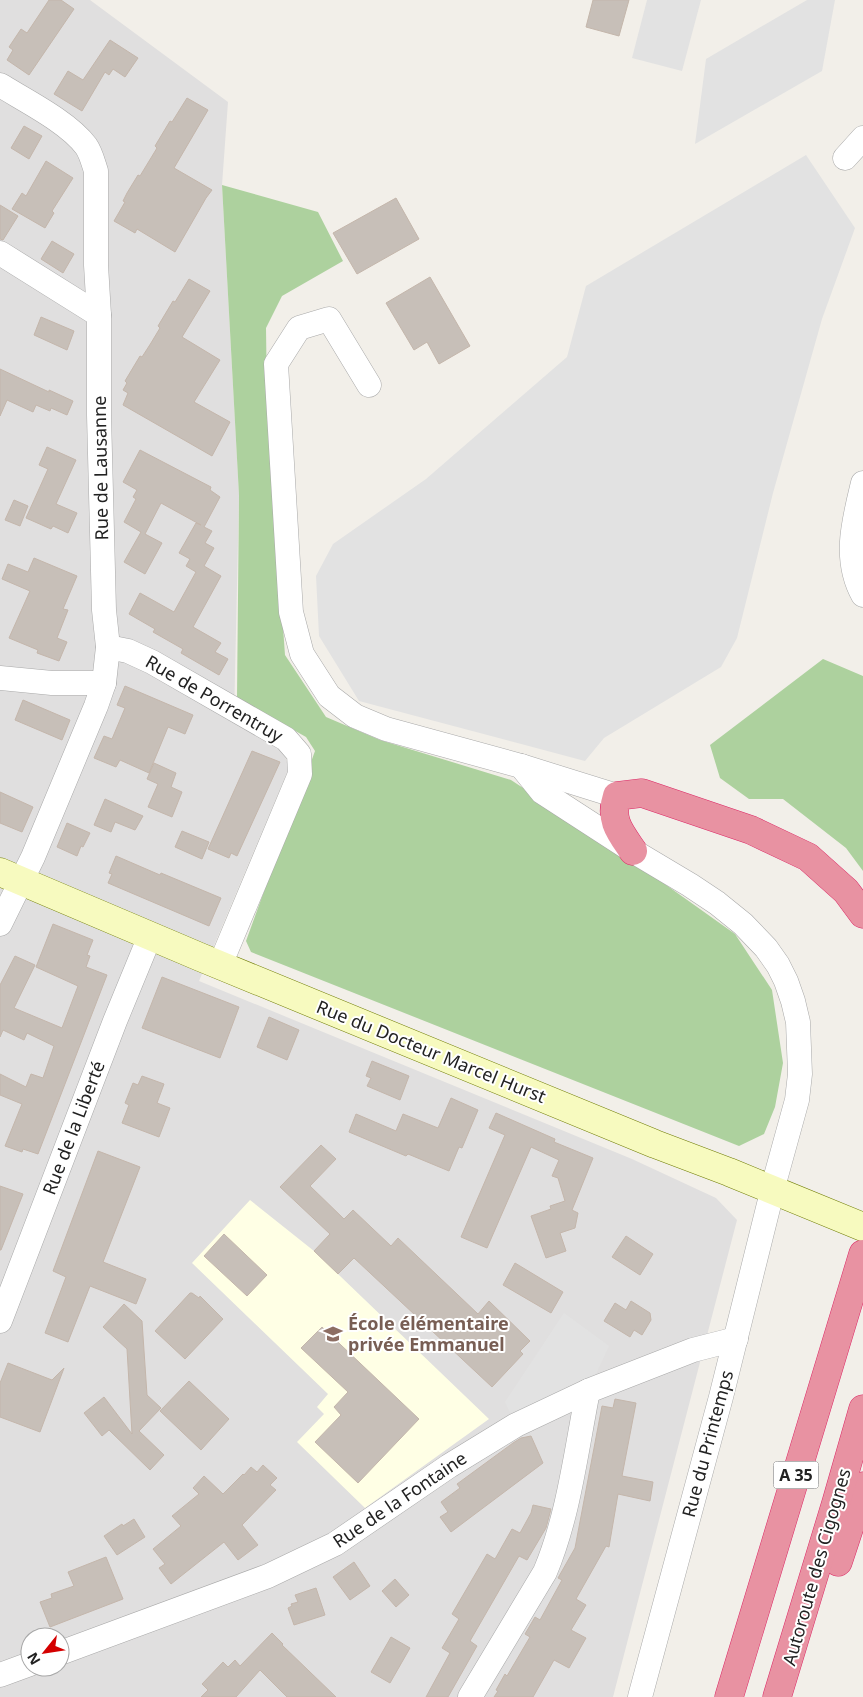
<svg xmlns="http://www.w3.org/2000/svg" width="863" height="1697" viewBox="0 0 863 1697" font-family="'Noto Sans',sans-serif">
<style>
.residential{fill:#e0dfdf;fill-rule:evenodd}
.education{fill:#ffffe5}
.forest{fill:#add19e}
.parking{fill:#e2e2e2}
.building{fill:#c7bfb8;stroke:#c4b6ab}
.lines{fill:none;stroke-linecap:round;stroke-linejoin:round}
.street-casing{stroke:#a9a9a9;stroke-width:25}
.secondary-casing{stroke:#707d05;stroke-width:29}
.highway-casing{stroke:#dc2a67;stroke-width:29}
.street{stroke:#fff;stroke-width:24}
.secondary{stroke:#f7fabf;stroke-width:28}
.highway{stroke:#e892a2;stroke-width:28}
.labels{text-anchor:middle;stroke-width:4;stroke-linejoin:round;paint-order:stroke}
.shield{fill:#fff;stroke:#646464;stroke-width:1}
.shield-label{font-size:16px;font-weight:bold;fill:#222}
.street-label{font-size:18px;fill:#222;stroke:#fff}
.education-label{font-size:18px;font-weight:bold;fill:#785e54;stroke:#fff;text-anchor:start}
</style>
<rect width="100%" height="100%" fill="#f2efe9"/>
<!-- residential -->
<path class="residential" d="M0 0H90L228 102 222 185 239 495 234 720 282 747 289 768 199 981 632 1159 716 1198 737 1220 613 1697H0ZM30 1637H60V1667H30Z"/>
<!-- education -->
<path class="education" d="M250 1200 314 1251 489 1419 365 1508 297 1442 324 1414 317 1407 328 1394 192 1263Z"/>
<!-- forest -->
<g class="forest">
<path d="M222 185 318 212 343 261 282 296 266 328 267 401 285 655 326 717 380 740 511 780 617 850 735 934 772 990 783 1063 775 1107 764 1134 739 1146 251 952 246 941 315 751 306 737 237 698 239 495Z"/>
<path d="M823 659 863 676V871L846 848 783 799H749L720 778 710 745Z"/>
</g>
<!-- parking -->
<g class="parking">
<path d="M647 0H701L682 71 632 58Z"/>
<path d="M807 0H835L822 71 695 144 706 59Z"/>
<path d="M806 155 855 228 822 319 773 493 737 638 721 667 604 738 585 761 359 701 319 636 316 576 333 544 426 479 567 357 586 286Z"/>
<path d="M564 1313 609 1346 588 1391 516 1425 505 1402Z"/>
</g>
<!-- building -->
<g class="building">
<path d="M49 0H61L74 9 29 75 7 60 13 50 9 47 21 29 27 33Z"/>
<path d="M593 0H629L619 36 586 27Z"/>
<path d="M110 40 138 58 125 77 113 69 109 75 105 72 82 111 54 94 68 71 83 80Z"/>
<path d="M187 98 208 110 174 168 212 190 206 198 175 252 137 229 135 233 114 221 125 202 123 201 127 193 138 175 140 176 157 148 155 146 170 121 172 122Z"/>
<path d="M24 126 42 136 29 159 11 148Z"/>
<path d="M46 161 73 178 52 211 54 213 45 228 12 209 22 193 26 196Z"/>
<path d="M396 198 419 239 357 274 333 233Z"/>
<path d="M0 205 18 216 3 240 0 239Z"/>
<path d="M52 241 74 254 63 273 41 259Z"/>
<path d="M430 277 470 346 439 364 427 342 414 350 386 303Z"/>
<path d="M189 279 210 291 182 337 220 360 194 402 230 422 212 456 123 405 128 393 123 390 127 383 125 381 140 356 142 357 151 343 160 328 158 326 173 301 175 302Z"/>
<path d="M41 317 74 331 67 350 34 335Z"/>
<path d="M0 369 49 392V390L73 401 67 415 51 408 50 411 36 405 33 412 7 400 0 416Z"/>
<path d="M47 447 76 460 56 504 77 513 68 533 53 526 51 529 26 518 48 469 39 465Z"/>
<path d="M140 450 211 487 210 490 220 497 204 527 212 531 205 543 214 548 204 566 221 576 193 627 221 643 215 652 228 659 219 675 181 653 183 649 153 632 155 629 129 614 140 593 174 612 196 572 186 566 190 559 179 553 196 523 201 525 161 503 145 534 162 543 145 574 124 562 141 532 124 522 136 499 133 497 137 490 123 482Z"/>
<path d="M14 500 28 506 20 526 5 520Z"/>
<path d="M34 558 77 576 63 609 68 610 57 638 67 642 59 661 37 653 38 650 9 638 30 591 2 579 8 564 28 572Z"/>
<path d="M125 686 193 715 185 734 168 727 149 773 120 760 116 767 94 758 104 736 112 739 125 708 117 705Z"/>
<path d="M23 700 70 720 62 740 15 720Z"/>
<path d="M252 751 280 762 237 856 231 853 229 858 208 849Z"/>
<path d="M154 763 176 773 171 787 182 792 172 817 148 807 158 784 147 779Z"/>
<path d="M0 792 33 807 22 832 0 823Z"/>
<path d="M105 799 143 816 135 830 115 822 111 832 94 825Z"/>
<path d="M67 823 90 833 83 847 81 846 77 856 57 847Z"/>
<path d="M182 831 209 842 202 859 175 847Z"/>
<path d="M116 856 160 875 161 873 221 898 209 926 108 883 112 874 109 873Z"/>
<path d="M53 924 93 940 87 955 90 956 86 967 107 975 38 1154 23 1149 22 1152 5 1146 22 1104 0 1095V1074L26 1087 31 1074 43 1078 54 1046 27 1033 24 1040 3 1030 0 1037V985L15 956 35 965 14 1008 62 1028 78 986 36 967Z"/>
<path d="M162 977 239 1007 220 1058 142 1028Z"/>
<path d="M269 1017 299 1030 287 1060 257 1047Z"/>
<path d="M372 1061 409 1076 400 1100 367 1086 371 1078 366 1076Z"/>
<path d="M142 1076 164 1084 157 1103 170 1108 159 1137 122 1123 129 1105 125 1103 133 1083 138 1085Z"/>
<path d="M451 1098 478 1110 462 1148 459 1147 449 1171 408 1154 406 1156 349 1132 356 1114 396 1131 403 1114 438 1128Z"/>
<path d="M496 1113 555 1139 554 1142 593 1158 572 1210 578 1213 575 1228 560 1233 566 1251 546 1258 531 1216 551 1209 550 1206 565 1201 558 1178 552 1176 559 1160 531 1147 487 1248 461 1237 505 1135 489 1128Z"/>
<path d="M321 1145 336 1159 310 1186 344 1219 353 1210 391 1246 398 1238 478 1314 489 1301 530 1341 520 1351 523 1354 492 1387 354 1258 338 1274 314 1251 330 1234 280 1187Z"/>
<path d="M98 1151 140 1167 103 1262 146 1279 136 1304 90 1286 68 1342 45 1333 66 1277 53 1271Z"/>
<path d="M0 1186 23 1194 1 1250H0Z"/>
<path d="M224 1234 267 1275 247 1296 204 1256Z"/>
<path d="M626 1236 653 1254 640 1275 612 1257Z"/>
<path d="M515 1263 563 1292 551 1313 503 1285Z"/>
<path d="M190 1293H192L199 1298 200 1296 223 1319 185 1359 155 1331Z"/>
<path d="M631 1301 650 1313 651 1320 642 1335 634 1330 630 1337 604 1321 615 1303 626 1310Z"/>
<path d="M124 1304 142 1321 147 1395 161 1408 139 1431 164 1455 150 1470 109 1430 102 1436 84 1413 104 1397 132 1434 127 1349 103 1327Z"/>
<path d="M322 1327 419 1419 358 1483 315 1442 341 1415 334 1407 348 1392 301 1348Z"/>
<path d="M8 1363 52 1380 64 1368 40 1432 0 1417V1383Z"/>
<path d="M189 1381 229 1419 201 1450 160 1411Z"/>
<path d="M615 1399 636 1403 622 1476 653 1482 650 1501 618 1494 609 1547 606 1546 576 1599 586 1605 571 1630 586 1638 569 1668 554 1660 533 1697H494L498 1691 496 1690 505 1674 507 1676 530 1637 525 1634 535 1617 540 1620 562 1580 558 1578 575 1548 602 1406 613 1408Z"/>
<path d="M531 1436 543 1463 451 1532 440 1517 448 1512 441 1502 460 1488 457 1484 513 1443 521 1438Z"/>
<path d="M263 1465 277 1478 270 1485 276 1490 242 1525 258 1545 238 1560 224 1542 171 1584 159 1568 165 1564 153 1549 181 1526 172 1516 199 1494 193 1488 204 1476 223 1494 243 1474 244 1475 251 1467 257 1472Z"/>
<path d="M533 1505 551 1509 546 1528 527 1560 519 1556 470 1641 477 1646 448 1697H426L450 1653 442 1648 459 1619 452 1614 487 1554 495 1559 512 1529 520 1533 531 1513Z"/>
<path d="M134 1519 145 1537 117 1555 104 1536 122 1524 123 1526Z"/>
<path d="M106 1557 123 1599 50 1627 40 1602 52 1598 51 1594 74 1586 68 1572Z"/>
<path d="M354 1562 370 1586 350 1600 333 1577Z"/>
<path d="M395 1579 409 1595 396 1607 382 1591Z"/>
<path d="M316 1588 325 1615 294 1625 288 1608 292 1606 291 1604 298 1602 295 1595Z"/>
<path d="M272 1633 283 1644 282 1645 336 1697H287L260 1670 236 1697H201L208 1690 202 1684 223 1662 228 1667 235 1660 240 1666Z"/>
<path d="M391 1637 410 1648 390 1683 371 1672Z"/>
</g>
<g class="lines">
<!-- street casing -->
<g class="street-casing">
<g id="street">
<path d="M0 85C26 101 68 122 86 146 91 153 93 162 96 171V265L99 315V415L104 610 108 647 104 683 96 706 33 857 0 924"/>
<path d="M845 158 863 138"/>
<path d="M0 253 99 315"/>
<path d="M369 385 329 319 299 328 276 364 291 612 302 654 329 696 355 716 386 729 521 766 617 796"/>
<path d="M863 483C854 520 843 559 863 595"/>
<path d="M108 647 128 651 152 662 286 739 299 754 300 774 220 965"/>
<path d="M0 678 52 683H104"/>
<path d="M521 766 542 792 633 851 690 885 717 903 743 924 766 948 778 965 786 981 793 1001 798 1022 800 1074 797 1100 776 1176 721 1397 640 1697"/>
<path d="M0 1321 115 1021 150 936"/>
<path d="M60 1653 268 1576 335 1544 449 1466 516 1425 588 1391 693 1350 736 1339"/>
<path d="M0 1675 30 1664"/>
<path d="M470 1697 545 1572C569 1515 576 1451 588 1391"/>
</g>
</g>
<!-- secondary casing -->
<g class="secondary-casing">
<path id="secondary" d="M0 872 200 957 655 1144 729 1172 863 1227"/>
</g>
<!-- highway casing -->
<g class="highway-casing">
<g id="highway">
<path d="M633 851C620 832 609 820 617 796L642 793 751 830 808 857 846 891 863 914"/>
<path d="M838 1562 863 1486"/>
<path d="M729 1697 863 1254"/>
<path d="M777 1697 836 1503 863 1409"/>
</g>
</g>
<!-- street -->
<use href="#street" class="street"/>
<!-- secondary -->
<use href="#secondary" class="secondary"/>
<!-- highway -->
<use href="#highway" class="highway"/>
</g>
<!-- icons -->
<defs>
<g id="school-bare" transform="scale(1.5)"><path d="M0-5L7-2L0 1L-7-2ZM-4 1L0 2.5L4 1V4Q0 6-4 4Z" fill="#8d6e63" stroke="#fff" stroke-width="2.5" paint-order="stroke"/></g>
</defs>
<g fill-rule="evenodd">
<use href="#school-bare" x="333" y="1334"/>
</g>
<g class="labels">
<!-- shield labels -->
<rect class="shield" x="773.5" y="1461.5" width="45" height="27" rx="4"/>
<g class="shield-label">
<text x="796" y="1481">A 35</text>
</g>
<!-- street labels -->
<g class="street-label">
<text transform="translate(101 468) rotate(-91)" y="6">Rue de Lausanne</text>
<text transform="translate(214 699) rotate(30)" y="6">Rue de Porrentruy</text>
<text transform="translate(431 1052) rotate(22)" y="6">Rue du Docteur Marcel Hurst</text>
<text transform="translate(74 1128) rotate(-69)" y="6">Rue de la Liberté</text>
<text transform="translate(708 1444) rotate(-75)" y="6">Rue du Printemps</text>
<text transform="translate(400 1500) rotate(-34)" y="6">Rue de la Fontaine</text>
<text transform="translate(817 1567) rotate(-74)" y="6">Autoroute des Cigognes</text>
</g>
<!-- education labels -->
<g class="education-label">
<text x="348" y="1330">École élémentaire<tspan x="348" dy="21">privée Emmanuel</tspan></text>
</g>
</g>
<!-- north arrow -->
<g transform="translate(45 1652) rotate(240)"><circle r="24" fill="#ffffff" stroke="#a7a7a7"/>
<path d="M0-4L9 19L0 12L-9 19Z" fill="#d40000"/>
<text y="-8" font-size="14" font-weight="bold" text-anchor="middle" fill="#222222">N</text>
</g>
</svg>
